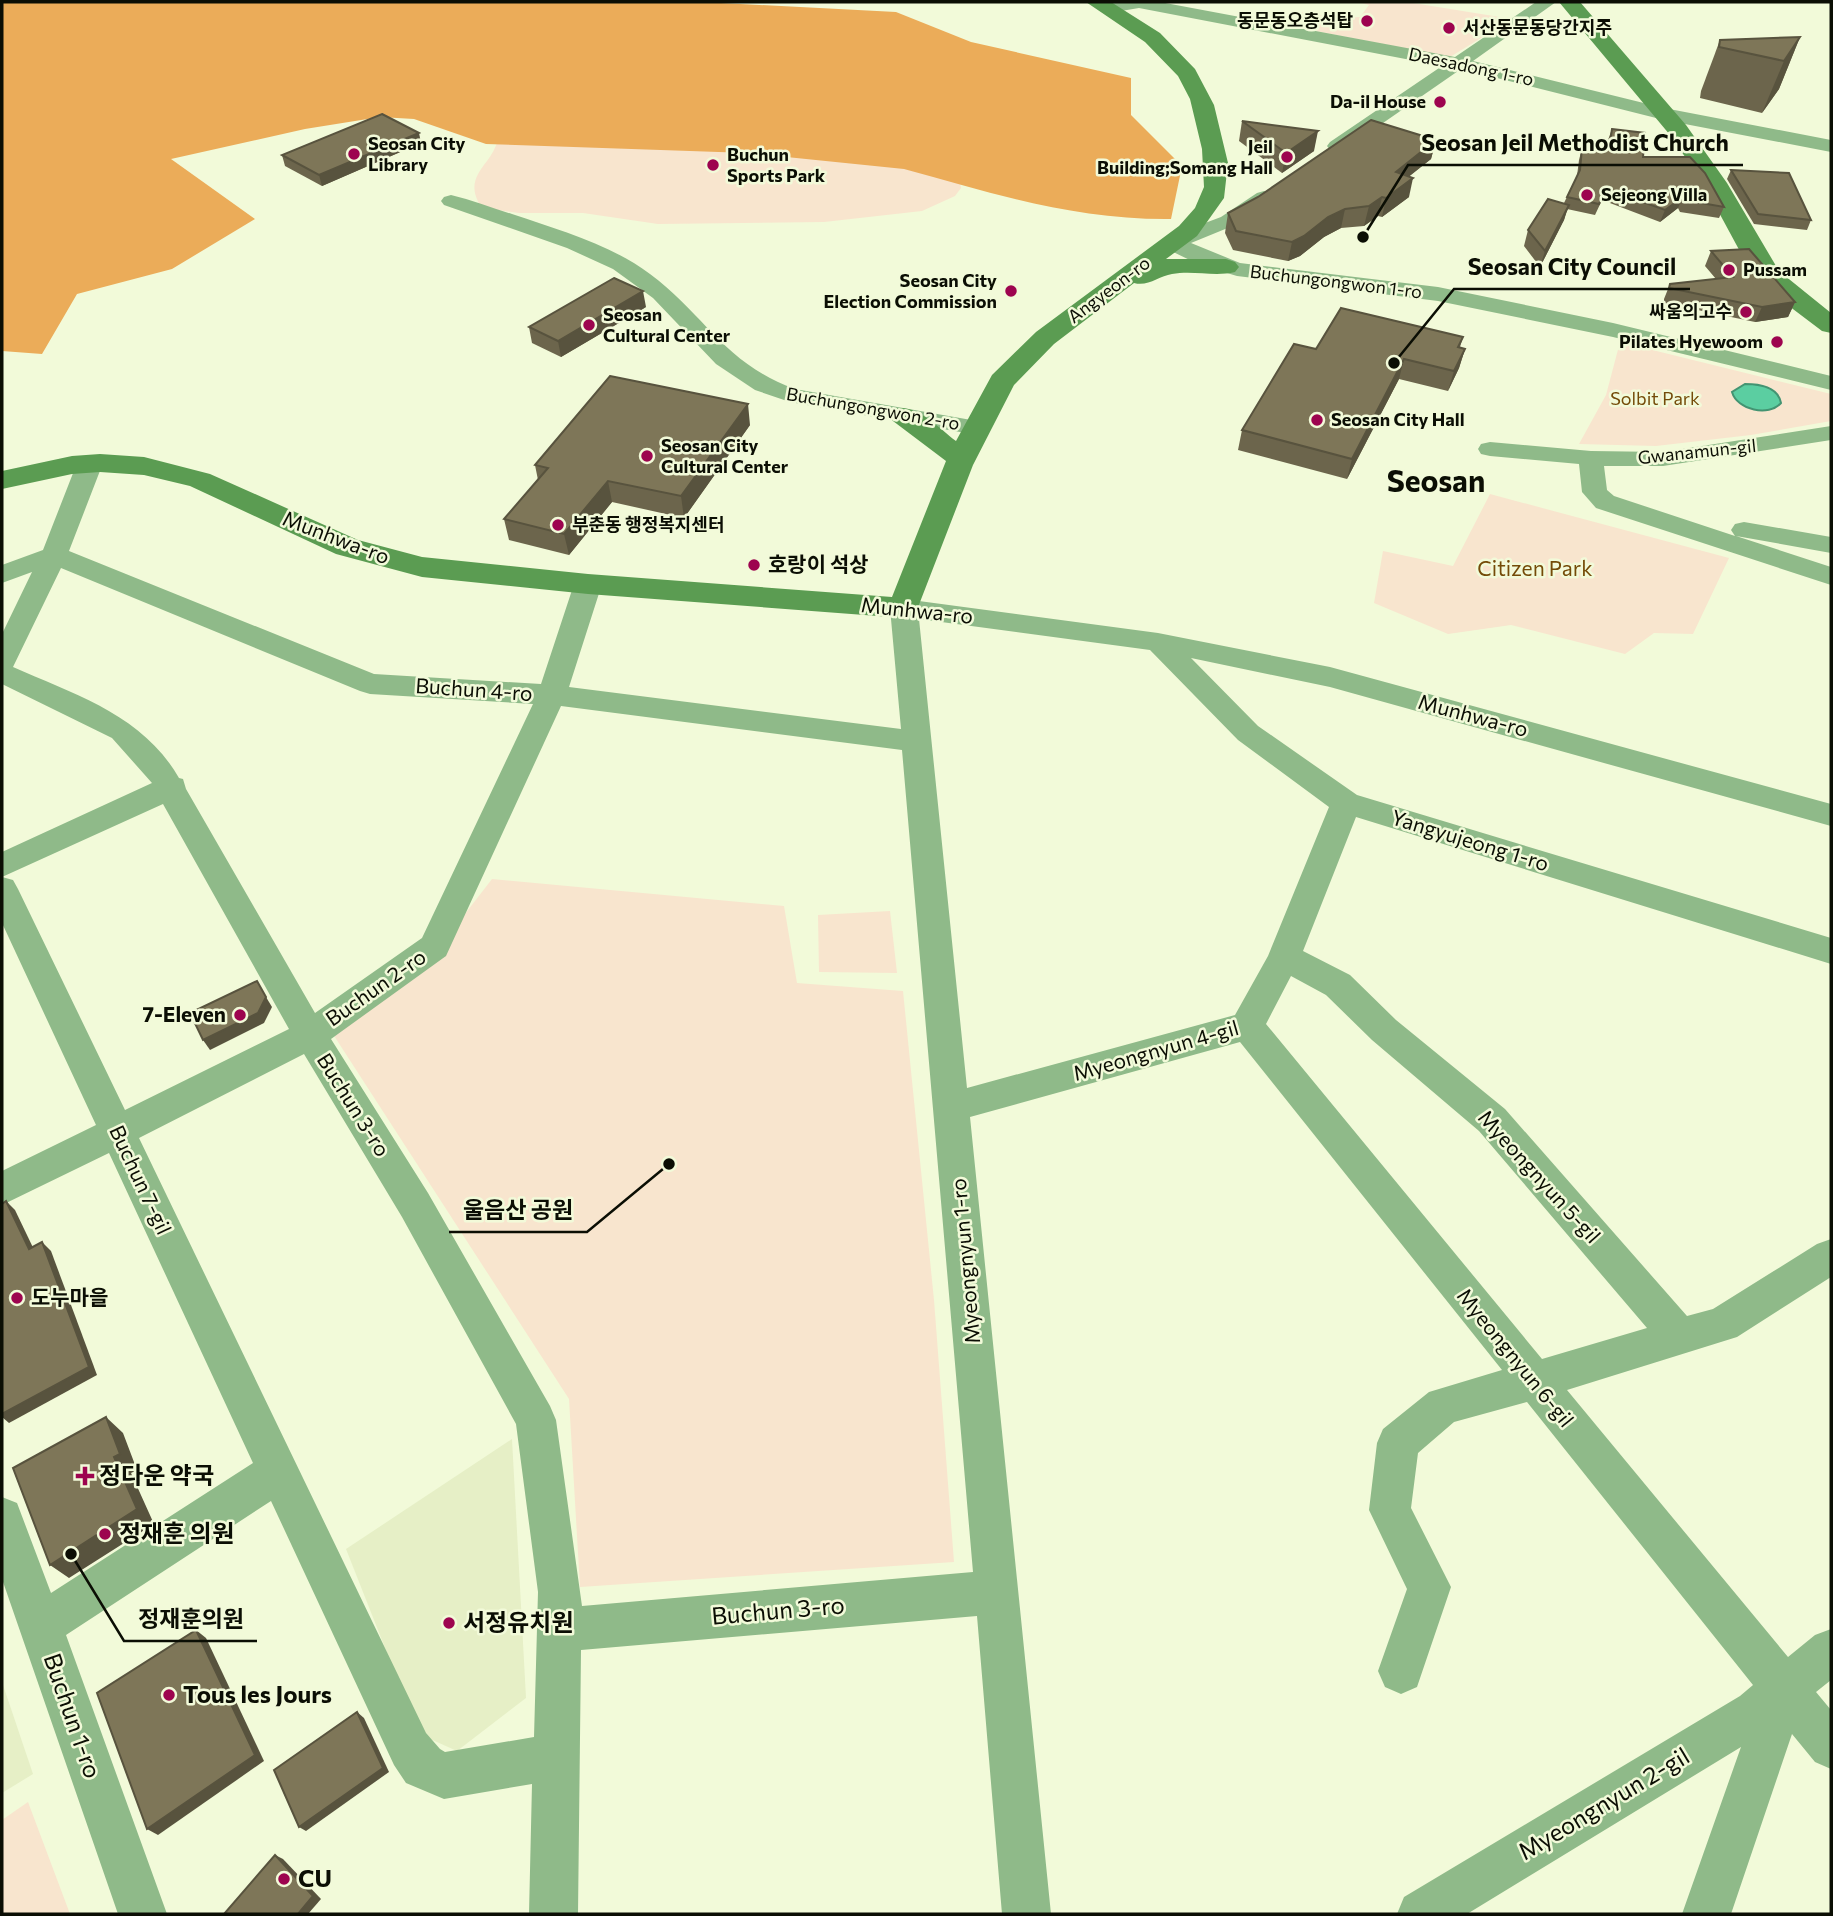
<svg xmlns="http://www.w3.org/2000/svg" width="1833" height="1916" viewBox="0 0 1833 1916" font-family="Commissioner,'Noto Sans KR',sans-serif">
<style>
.built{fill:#e6efc6}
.green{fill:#f8e5ce}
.forest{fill:#ebac59}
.water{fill:#5bcea1;stroke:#439472;stroke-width:2}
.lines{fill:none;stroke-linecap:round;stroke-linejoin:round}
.street{fill:#8fba89;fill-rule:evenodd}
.secondary{fill:#5b9c52;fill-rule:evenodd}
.wall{fill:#6c654c}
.shaded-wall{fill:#58533e}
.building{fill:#7e7658;stroke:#58533e;stroke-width:2}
.poi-dot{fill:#9d044f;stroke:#f2fad9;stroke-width:2.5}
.labels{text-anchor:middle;stroke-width:5;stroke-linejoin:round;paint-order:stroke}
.far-poi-label{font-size:18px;font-weight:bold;fill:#0b0e04;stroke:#f2fad9;text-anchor:start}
.far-street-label{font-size:18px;fill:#0b0e04;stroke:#f2fad9}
.far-park-label{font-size:18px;fill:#744b08;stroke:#f2fad9}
.street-label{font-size:21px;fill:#0b0e04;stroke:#f2fad9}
.poi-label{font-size:21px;font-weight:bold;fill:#0b0e04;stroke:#f2fad9;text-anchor:start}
.park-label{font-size:21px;fill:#744b08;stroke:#f2fad9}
.near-poi-label{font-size:24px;font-weight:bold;fill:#0b0e04;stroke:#f2fad9;text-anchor:start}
.near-street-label{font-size:24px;fill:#0b0e04;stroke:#f2fad9}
.far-town-label{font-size:30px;font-weight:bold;fill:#0b0e04;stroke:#f2fad9}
.leader{fill:none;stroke:#0b0e04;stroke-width:2.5}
.callout-dot{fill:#0b0e04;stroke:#f2fad9;stroke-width:2.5}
.callout-label{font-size:23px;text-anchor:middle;font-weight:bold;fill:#0b0e04;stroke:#f2fad9;stroke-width:5;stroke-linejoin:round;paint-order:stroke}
</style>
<rect width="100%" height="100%" fill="#f2fad9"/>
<!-- built -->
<g class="built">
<path d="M512 1439 526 1698 457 1751 419 1734 346 1549Z"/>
<path d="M2 1682 33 1774 2 1793Z"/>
</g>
<!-- green -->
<g class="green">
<path d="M1362 2H1407L1512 19 1450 57 1290 26 1301 12 1337 18 1360 17 1369 5 1361 3Z"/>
<path d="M507 120 870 131 960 182 961 188 955 196 922 211 824 222 658 224 583 213H519L482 208C469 189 474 177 487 161 496 150 501 132 507 120Z"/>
<path d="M1620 342 1831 394V421L1751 435 1656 446 1579 444 1606 395Z"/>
<path d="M1490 494 1729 558 1693 634 1654 633 1625 654 1511 625 1448 634 1374 603 1383 551 1453 566Z"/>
<path d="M492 879 784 906 797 983 903 991 934 1300 954 1562 580 1587 569 1399 329 1028 430 959Z"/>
<path d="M890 911 897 973 819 972 818 915Z"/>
<path d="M28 1802 70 1914H2V1820Z"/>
</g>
<!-- forest -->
<path class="forest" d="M2 2H702L896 12 971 42 1131 78V115L1182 166 1171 219C1075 220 995 194 904 169L748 153 486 144 414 119 380 117 305 129 171 159 255 219 172 269 77 294 42 354 2 351Z"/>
<!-- water -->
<path class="water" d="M1745 384C1760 384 1778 387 1781 403 1769 417 1737 410 1732 392Z"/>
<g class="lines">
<!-- street -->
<g class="street">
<path d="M1115 2H1160L1455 57 1536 2H1556L1473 61 1664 108 1831 140V152L1664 120 1461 69 1344 150H1330L1327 146 1330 142 1442 66 1139 8 1109 13 1100 8 1103 4Z"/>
<path d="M1264 191 1271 193 1274 197 1271 201 1235 225 1191 243 1240 263 1438 287 1613 323 1831 376V390L1613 337 1438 301 1237 276 1200 265 1165 248 1162 243 1165 238 1221 217 1257 193Z"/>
<path d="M451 195C472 200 492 208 512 214 559 230 610 244 650 274 706 316 724 363 795 389L977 421 986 423 989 428 986 433 977 435 790 402 755 390 716 364 653 298 613 269 567 248 444 205 441 201 444 197Z"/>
<path d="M1831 426V440L1663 466H1604L1607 490 1614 496 1735 536 1731 530 1735 524 1744 522 1831 537V553L1736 536 1831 567V585L1596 508 1582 492 1579 464 1490 456 1481 454 1478 449 1481 444 1490 442 1591 451 1663 452Z"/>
<path d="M90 455 99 458 103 463 69 551 374 674 541 684 574 584 578 578 588 575 598 578 602 584 569 687 901 729 890 608 894 602 904 599 1158 633 1330 667 1831 804V826L1330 687 1191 658 1258 726 1357 795 1831 938V964L1356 817 1303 951 1350 975 1396 1020 1505 1109 1687 1316 1713 1309 1817 1244 1831 1239V1277L1737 1337 1567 1390 1788 1657 1815 1635 1831 1629V1680L1816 1692 1831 1710V1769L1815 1762 1792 1734 1731 1914H1682L1741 1747 1467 1914H1397L1404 1897 1740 1696 1753 1685 1527 1402 1454 1422 1418 1453 1411 1508 1451 1587 1417 1687 1401 1694 1385 1687 1378 1671 1407 1589 1369 1510 1377 1443 1383 1429 1429 1392 1502 1370 1240 1042 970 1117 1051 1914H1002L977 1616 581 1650 578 1914H529L532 1784 444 1799 406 1783 394 1765 271 1501 66 1635 167 1914H118L2 1579V1497L17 1503 51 1593 253 1463 109 1153 2 1205V1171L96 1125 2 923V852L152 783 112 738 2 684V634L32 572 2 583V565L43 550 77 463 81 458ZM61 568 360 691 370 694 533 704 422 938 315 1013 186 789 183 779 179 778C143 715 76 695 13 667ZM919 619 1150 650 1238 740 1329 807 1268 956 1235 1015 967 1088ZM561 706 902 750 973 1572 582 1606 556 1420 550 1406 428 1193 331 1039 446 956ZM163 804 289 1029 125 1110 18 889 13 880 2 877ZM1291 976 1326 995 1372 1040 1479 1131 1647 1328 1542 1359 1266 1024ZM304 1054 402 1217 516 1424 538 1592 534 1737 445 1752 440 1749 426 1733 139 1138Z"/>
</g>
<!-- secondary -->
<g class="secondary">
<path d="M1086 2H1111L1160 33 1195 69 1214 105 1228 163 1224 198 1197 236 1166 259H1226L1235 262 1239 267 1235 272C1214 277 1193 270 1172 274 1159 276 1148 287 1134 283L1054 344 1014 385 973 465 915 615 904 618 588 594 422 577 336 554 190 486 144 475 100 472 72 474 2 489V471L72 456 100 454 144 457 210 474 358 540 422 557 588 574 892 597 946 461 893 421 889 415 893 409C917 403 938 428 956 441L992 375 1036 332 1179 226 1195 208 1204 187 1202 149 1190 99 1178 76 1145 42Z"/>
<path d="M1559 2H1580L1686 125 1727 183 1779 271 1831 313V333L1822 331 1781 300 1761 281 1743 257 1703 183 1670 135Z"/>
</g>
</g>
<!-- wall -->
<g class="wall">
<path d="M1800 37 1779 89 1762 113 1700 98 1701 91 1720 40Z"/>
<path d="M1242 121 1314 151 1282 173 1239 141Z"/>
<path d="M1612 129 1643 157 1724 207 1719 218 1680 212 1678 208 1660 222 1602 200 1595 215 1567 209 1564 220 1540 267 1524 246 1528 230 1564 203 1577 176 1579 160 1582 148 1607 149 1608 140Z"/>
<path d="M1436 140 1431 159 1409 176V197L1382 217 1378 216 1364 226 1341 228 1324 237 1300 256 1288 261 1233 250 1225 233 1228 213Z"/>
<path d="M421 143 322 186 285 166 282 155Z"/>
<path d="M1731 170 1811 220 1807 230 1754 224 1727 179Z"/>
<path d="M1711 251 1795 302 1788 317 1755 322 1664 303V299L1670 284 1716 279 1705 266Z"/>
<path d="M646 307 561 357 532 343 529 327Z"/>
<path d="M1463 337 1460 347 1465 349 1459 368 1448 391 1399 379 1347 479 1238 450 1242 430 1316 349Z"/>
<path d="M750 425 684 518 612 502 569 555 509 540 504 519 538 480 535 465Z"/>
</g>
<!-- shaded-wall -->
<g class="shaded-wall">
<path d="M1800 37 1779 89 1762 113 1784 61Z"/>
<path d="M1318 131 1314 151 1282 173 1286 153Z"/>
<path d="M419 133 421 143 322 186 319 175Z"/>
<path d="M1436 140 1431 159 1391 191 1396 172Z"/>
<path d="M1413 178 1409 197 1382 217 1386 198Z"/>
<path d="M1382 197 1378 216 1364 226 1369 206Z"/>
<path d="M1683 197 1678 208 1660 222 1665 210Z"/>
<path d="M1569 205 1564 220 1540 267 1545 251Z"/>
<path d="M1345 209 1341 228 1324 237 1300 256 1288 261 1292 242 1328 217Z"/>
<path d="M643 291 646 307 561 357 558 341Z"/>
<path d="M1795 302 1788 317 1755 322 1762 307Z"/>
<path d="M1465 349 1459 368 1448 391 1454 371Z"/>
<path d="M1404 359 1399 379 1347 479 1352 459Z"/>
<path d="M748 404 750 425 684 518 681 496Z"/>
<path d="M608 481 612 502 569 555 564 534Z"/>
<path d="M266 997 272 1007 264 1023 210 1050 203 1040Z"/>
<path d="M6 1201 15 1210 38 1258 29 1249Z"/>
<path d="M42 1242 51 1251 97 1375 9 1423 2 1417V1414Z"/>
<path d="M106 1417 123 1433 137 1470 131 1473 154 1524 69 1578 50 1565 114 1457Z"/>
<path d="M196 1630 206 1638 264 1761 158 1835 147 1829Z"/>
<path d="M357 1712 364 1718 389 1772 306 1831 299 1827Z"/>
<path d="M275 1855 283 1859 321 1899 308 1914H298Z"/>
</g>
<!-- building -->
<g class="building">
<path d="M1800 37 1784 61 1719 47 1720 40Z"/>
<path d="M382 114 419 133 319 175 282 155Z"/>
<path d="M1371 120 1436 140 1396 172 1413 178 1386 198 1382 197 1369 206 1345 209 1328 217 1304 236 1292 242 1236 231 1228 213 1258 197Z"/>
<path d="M1242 121 1318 131 1286 153Z"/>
<path d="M1612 129 1645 133 1643 157H1690L1705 173 1724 207 1684 200 1683 197 1665 210 1606 189 1599 204 1567 197 1580 170 1582 148 1609 149Z"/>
<path d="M1731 170 1789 173 1811 220 1758 214Z"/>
<path d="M1548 199 1569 205 1545 251 1528 230Z"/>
<path d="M1749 249 1795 302 1762 307 1669 288 1670 284 1733 277 1711 251Z"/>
<path d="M614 278 643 291 558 341 529 327Z"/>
<path d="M1341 308 1463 337 1458 347 1465 349 1454 371 1404 359 1352 459 1242 430 1294 344 1316 349Z"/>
<path d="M610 376 748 404 681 496 608 481 564 534 504 519 548 468 535 465Z"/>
<path d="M257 981 266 997 258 1013 203 1040 190 1013Z"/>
<path d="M6 1201 29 1249 42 1242 89 1367 2 1414V1204Z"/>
<path d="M106 1417 120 1454 114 1457 137 1509 50 1565 13 1468Z"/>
<path d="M196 1630 255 1755 147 1829 97 1693Z"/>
<path d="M357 1712 383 1768 299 1827 274 1770Z"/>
<path d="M275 1855 313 1896 298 1914H224Z"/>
</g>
<!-- markers -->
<g class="poi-dot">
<circle cx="1367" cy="21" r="7"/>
<circle cx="1449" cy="28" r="7"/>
<circle cx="1440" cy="102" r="7"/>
<circle cx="354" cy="154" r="7"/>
<circle cx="1287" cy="157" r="7"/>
<circle cx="713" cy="165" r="7"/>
<circle cx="1587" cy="195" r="7"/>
<circle cx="1729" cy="270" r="7"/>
<circle cx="1011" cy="291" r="7"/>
<circle cx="1746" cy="312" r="7"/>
<circle cx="589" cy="325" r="7"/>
<circle cx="1777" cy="342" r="7"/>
<circle cx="1317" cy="420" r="7"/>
<circle cx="647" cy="456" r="7"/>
<circle cx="558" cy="525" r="7"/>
<circle cx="754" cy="565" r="7"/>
<circle cx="240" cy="1015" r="7"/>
<circle cx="17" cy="1298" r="7"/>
<path d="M81.5 1465.5h7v7h7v7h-7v7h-7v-7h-7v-7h7z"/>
<circle cx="105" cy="1534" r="7"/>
<circle cx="449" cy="1623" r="7"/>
<circle cx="169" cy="1695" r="7"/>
<circle cx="284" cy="1879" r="7"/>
</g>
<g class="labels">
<!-- far-poi labels -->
<g class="far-poi-label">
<text x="1353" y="27" text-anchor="end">동문동오층석탑</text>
<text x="1463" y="34">서산동문동당간지주</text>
<text x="1426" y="108" text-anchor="end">Da-il House</text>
<text x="368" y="150">Seosan City<tspan x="368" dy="21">Library</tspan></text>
<text x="1273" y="153" text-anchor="end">Jeil<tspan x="1273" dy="21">Building;Somang Hall</tspan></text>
<text x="727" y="161">Buchun<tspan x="727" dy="21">Sports Park</tspan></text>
<text x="1601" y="201">Sejeong Villa</text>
<text x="1743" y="276">Pussam</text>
<text x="997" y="287" text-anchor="end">Seosan City<tspan x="997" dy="21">Election Commission</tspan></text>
<text x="1732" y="318" text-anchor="end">싸움의고수</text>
<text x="603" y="321">Seosan<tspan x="603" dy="21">Cultural Center</tspan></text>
<text x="1763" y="348" text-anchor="end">Pilates Hyewoom</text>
<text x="1331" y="426">Seosan City Hall</text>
<text x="661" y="452">Seosan City<tspan x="661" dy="21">Cultural Center</tspan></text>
<text x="572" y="531">부춘동 행정복지센터</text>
</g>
<!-- far-street labels -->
<g class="far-street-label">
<text transform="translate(1471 67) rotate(12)" y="6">Daesadong 1-ro</text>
<text transform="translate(1336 282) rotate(7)" y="6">Buchungongwon 1-ro</text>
<text transform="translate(1109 290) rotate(-37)" y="6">Angyeon-ro</text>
<text transform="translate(873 409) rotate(10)" y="6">Buchungongwon 2-ro</text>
<text transform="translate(1697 452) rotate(-6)" y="6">Gwanamun-gil</text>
</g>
<!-- far-park labels -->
<g class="far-park-label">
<text x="1655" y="405">Solbit Park</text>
</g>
<!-- street labels -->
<g class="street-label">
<text transform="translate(336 538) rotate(21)" y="7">Munhwa-ro</text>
<text transform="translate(917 611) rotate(6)" y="7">Munhwa-ro</text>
<text transform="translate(474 690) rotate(4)" y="7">Buchun 4-ro</text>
<text transform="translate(1473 716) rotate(15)" y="7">Munhwa-ro</text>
<text transform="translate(1470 841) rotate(17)" y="7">Yangyujeong 1-ro</text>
<text transform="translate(376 988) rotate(-35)" y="7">Buchun 2-ro</text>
<text transform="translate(1156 1051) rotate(-16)" y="7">Myeongnyun 4-gil</text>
<text transform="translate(353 1105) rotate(58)" y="7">Buchun 3-ro</text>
<text transform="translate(1539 1177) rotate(48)" y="7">Myeongnyun 5-gil</text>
<text transform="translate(140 1180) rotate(65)" y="7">Buchun 7-gil</text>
<text transform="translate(966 1261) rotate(-95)" y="7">Myeongnyun 1-ro</text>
<text transform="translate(1515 1358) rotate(51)" y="7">Myeongnyun 6-gil</text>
</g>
<!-- poi labels -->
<g class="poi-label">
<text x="768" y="572">호랑이 석상</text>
<text x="226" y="1022" text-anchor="end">7-Eleven</text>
<text x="31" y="1305">도누마을</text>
</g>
<!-- park labels -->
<g class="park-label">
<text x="1535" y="576">Citizen Park</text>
</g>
<!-- near-poi labels -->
<g class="near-poi-label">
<text x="99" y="1484">정다운 약국</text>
<text x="119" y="1542">정재훈 의원</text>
<text x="463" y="1631">서정유치원</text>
<text x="183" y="1703">Tous les Jours</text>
<text x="298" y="1887">CU</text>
</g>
<!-- near-street labels -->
<g class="near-street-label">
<text transform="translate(778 1611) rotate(-5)" y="8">Buchun 3-ro</text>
<text transform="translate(72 1716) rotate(71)" y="8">Buchun 1-ro</text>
<text transform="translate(1604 1804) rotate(-31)" y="8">Myeongnyun 2-gil</text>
</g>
<!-- far-town labels -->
<g class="far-town-label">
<text x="1436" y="492">Seosan</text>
</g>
</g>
<!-- callouts -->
<path class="leader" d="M1363 237L1408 165H1743M1394 363L1454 289H1690M669 1164L587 1232H449M71 1554L124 1641H257"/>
<g class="callout-dot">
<circle cx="1363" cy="237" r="7"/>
<circle cx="1394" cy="363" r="7"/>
<circle cx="669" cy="1164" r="7"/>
<circle cx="71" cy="1554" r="7"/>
</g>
<g class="callout-label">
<text x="1575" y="151">Seosan Jeil Methodist Church</text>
<text x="1572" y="275">Seosan City Council</text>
<text x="518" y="1218">울음산 공원</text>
<text x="191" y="1627">정재훈의원</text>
</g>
<!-- border -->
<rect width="1833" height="1916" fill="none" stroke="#0b0e04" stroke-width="7"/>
</svg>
